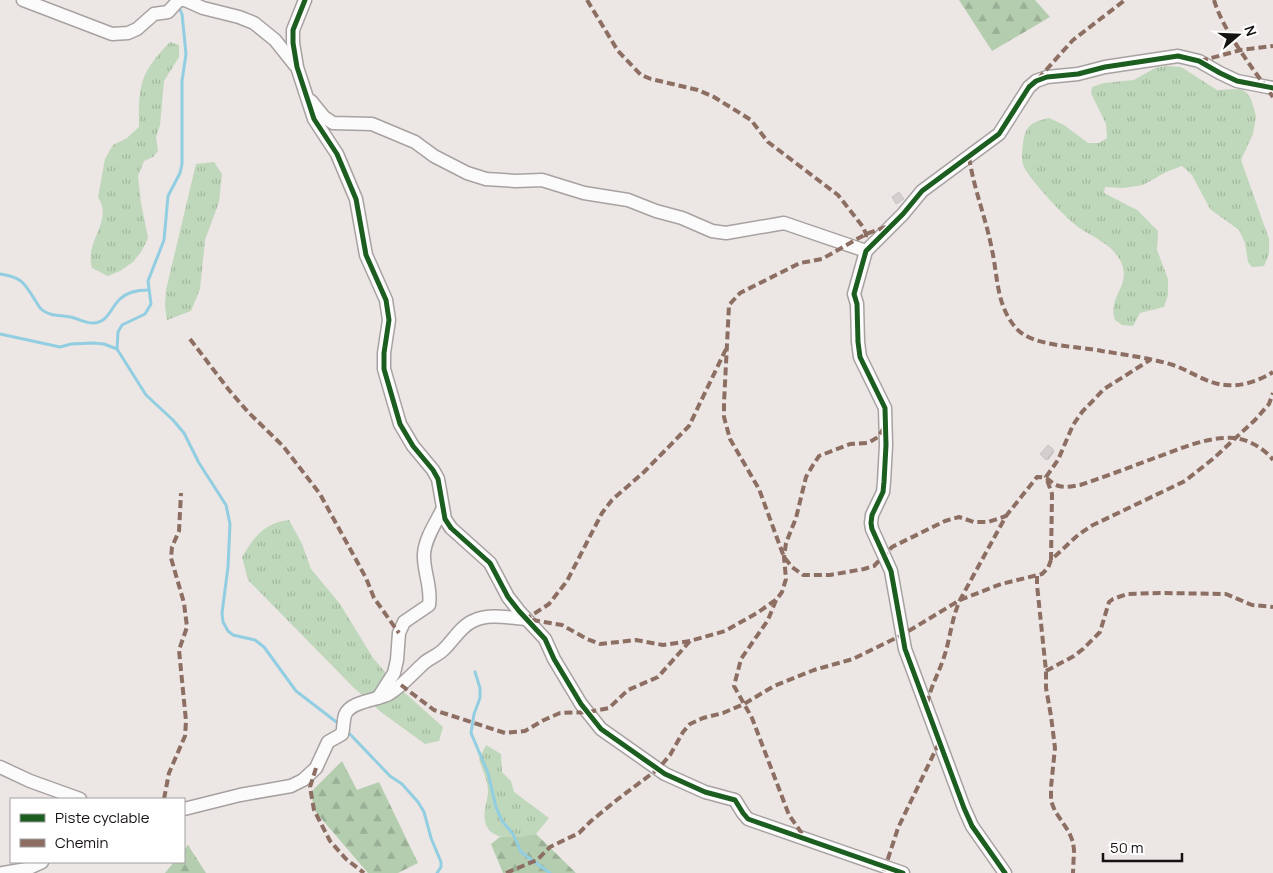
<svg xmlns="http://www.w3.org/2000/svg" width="1273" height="873" viewBox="0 0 1273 873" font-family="Manrope,sans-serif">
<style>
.grass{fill:url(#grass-tufts)}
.forest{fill:url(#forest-firs)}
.shadow{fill:#0003}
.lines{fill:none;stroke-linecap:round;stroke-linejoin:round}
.stream{stroke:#92cee1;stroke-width:3}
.building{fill:#d4cfcf;stroke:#cac5c5}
.street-casing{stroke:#a7a2a1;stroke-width:15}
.street{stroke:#fcfbfb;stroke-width:12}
.quiet{stroke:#8d6e63;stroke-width:4;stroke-dasharray:8 4;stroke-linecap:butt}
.cycleway-casing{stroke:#fff;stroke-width:8}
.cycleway{stroke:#1b5e20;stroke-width:5}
</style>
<defs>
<pattern id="grass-tufts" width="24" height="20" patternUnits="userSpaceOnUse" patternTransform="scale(1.25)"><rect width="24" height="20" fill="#bfd7ba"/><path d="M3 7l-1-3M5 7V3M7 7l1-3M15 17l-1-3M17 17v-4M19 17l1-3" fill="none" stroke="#a3b89f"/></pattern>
<pattern id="forest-firs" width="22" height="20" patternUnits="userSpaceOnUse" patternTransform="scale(1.25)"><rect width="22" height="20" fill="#b4cdaf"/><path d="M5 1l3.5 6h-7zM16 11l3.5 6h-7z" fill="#9aaf96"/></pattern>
</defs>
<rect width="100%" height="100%" fill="#ece6e4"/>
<!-- grass -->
<g class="grass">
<path d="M170 42 179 45V57L164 81 160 125 156 137 158 151 153 157 144 161 138 176 141 203 148 238 141 252 133 262 120 271 108 276 92 268C84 240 114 222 98 197L105 159 113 145 127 138 139 127C139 112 138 95 143 80 147 67 160 52 170 42Z"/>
<path d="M1166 66 1181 67 1217 90 1240 89 1246 92 1251 99 1256 116 1253 134 1241 160 1269 239V254L1264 266 1252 267 1248 262 1245 243 1239 230 1210 209 1192 175 1182 166 1166 172 1143 185 1123 188 1105 187 1104 193 1137 210 1158 231 1157 250 1168 279V295L1164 307 1140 313 1133 326 1122 325 1115 320C1107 295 1132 287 1121 262 1113 245 1095 238 1081 229 1067 220 1031 181 1024 167 1021 160 1022 151 1023 144 1025 125 1032 122 1049 118L1064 125 1088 143H1099L1107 138 1106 124 1091 93 1092 87 1104 83 1134 80 1155 68Z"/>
<path d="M214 162 222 174 219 202 205 240 200 289 191 311 167 320 165 306 166 290 196 164Z"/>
<path d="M289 520 302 544 311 569 340 604 373 658 397 686 443 727 439 741 425 744 381 712 353 687 248 580 242 557C255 536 264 523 289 520Z"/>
<path d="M486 745 501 754 502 772 511 781 514 792 549 818 536 834C520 837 490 844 485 821 483 811 487 803 488 793 489 783 482 769 479 759Z"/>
</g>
<!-- forest -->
<g class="forest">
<path d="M959 0H1035L1050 17 992 51Z"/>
<path d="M342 761 357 790 379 782 418 863 398 873H368L314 810 311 792Z"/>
<path d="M536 834 576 873H503L491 844 500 837H519Z"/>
<path d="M188 845 206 873H165L174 862H184V850Z"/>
</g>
<!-- shadow -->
<path class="shadow" d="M1048 447 1054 452 1048 460 1042 454Z"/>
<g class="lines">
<!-- stream -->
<g class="stream">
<path d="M178 5 182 14 186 54 182 81V164L180 173 168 196 164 240 148 281 151 304 145 314 122 325 118 332 117 349 146 395 173 420 184 433 199 463 226 505 230 524 228 567 222 613 223 622 228 631 233 635 255 640 264 647 296 691 339 724"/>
<path d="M0 274C21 277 24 282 35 300 37 303 39 307 41 309 51 318 63 314 74 318 81 320 86 323 93 323 108 323 111 307 120 299 127 292 140 290 149 290"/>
<path d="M0 334 60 347 71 344 93 343 104 344 117 349"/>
<path d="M475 672 480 688V698L474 714 471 733 488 773 496 807 502 821 513 834 521 852 550 873"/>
<path d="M346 730 390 776 402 784 418 802 424 812 431 838 441 862V867L437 873"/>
</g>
</g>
<!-- building -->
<g class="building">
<path d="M899 192 904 199 896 204 892 197Z"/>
<path d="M1048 445 1054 450 1046 460 1040 454Z"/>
</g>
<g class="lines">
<!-- street casing -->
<g class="street-casing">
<g id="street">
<path d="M23 0 112 34 128 33 137 29 154 14 168 12 178 1 182 0"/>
<path d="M185 0 203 8 239 17 254 23 275 40 295 65"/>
<path d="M305 0 293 30V43L297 67 314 119 337 154 356 199 366 255 386 300 389 320 384 353V369L400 424 413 446 433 470 438 479 445 519 451 528 490 563 508 597 519 611 545 639 554 659 581 704 601 729 665 774 705 792 735 800 743 813 748 819 903 873"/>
<path d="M311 101 324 117 333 123 372 124 415 142 434 156 467 173 486 179 516 181 542 180 584 193 628 200 656 211 682 218 712 231 726 233 784 223 866 251"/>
<path d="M378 698 394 673 397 660 399 633 404 622 429 605C432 587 423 571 424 554 425 538 436 523 442 510"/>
<path d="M0 767 30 781 80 799"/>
<path d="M184 809 240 795 291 786 303 780 316 768 328 742 342 734C344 727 343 721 345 715 350 701 378 700 389 694 402 686 412 674 424 663 429 658 437 656 443 650 452 642 461 626 473 621 489 613 509 618 526 619"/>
<path d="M3 873 27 869 42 862"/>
<path d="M1005 873 972 826 964 808 905 649 891 571 872 529 871 523 872 515 883 492 884 482 886 445 885 408 860 357 858 342 857 304 854 294 866 251 903 214 922 191 999 134 1029 87 1036 81 1047 77 1078 74 1105 67 1178 56 1199 61 1220 73 1237 81 1273 88"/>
</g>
</g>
<!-- street -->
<use href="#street" class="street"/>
<!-- quiet -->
<g class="quiet">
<path d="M587 0 618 51 641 75 651 79 698 90 714 97 751 120 768 142 838 195 863 227 866 234V239"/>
<path d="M1214 0C1223 31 1254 70 1273 97"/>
<path d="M1200 61 1241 50 1273 46"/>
<path d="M1038 79 1073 40 1125 0"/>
<path d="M969 157C974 190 986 218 992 250 998 277 996 305 1016 328 1032 347 1078 346 1102 351 1126 355 1150 358 1173 365 1191 371 1207 384 1226 385 1241 387 1261 380 1273 372"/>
<path d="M886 227 866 234 822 259 800 263 740 293 729 305 724 403V417L730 439 759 489 784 557 792 567 803 575H830L864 569 874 566 892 547 945 521 959 517 974 522H988L1006 516"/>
<path d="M190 339 229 390 248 412 283 446 320 494 366 578 374 598 399 633"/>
<path d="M1051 560 1052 494 1046 477 1058 460 1073 425 1082 412 1104 389 1150 360"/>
<path d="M1037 576V585L1046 671V688L1051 716 1055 748 1051 787V801L1055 811 1069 832 1073 842 1074 850 1073 873"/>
<path d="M776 600 768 620 741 659 734 686 752 718 789 815 805 838"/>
<path d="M690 641 663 645 636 640 600 644 587 639 562 625 526 619 549 604 567 581 602 513 612 500 644 472 689 426 726 349"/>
<path d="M1046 671 1074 656 1083 649 1100 632 1109 602 1113 599 1127 594 1160 593 1226 594 1252 605 1273 607"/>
<path d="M401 685 434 710 505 733 525 731 544 720 560 713 588 712 609 708 628 690 658 677 690 641 725 631 757 613 777 599 782 592 786 579 784 557 786 543 796 518 806 477 813 465 819 456 850 444 868 443 878 437 885 426"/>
<path d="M927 704C931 686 937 677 943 660 950 641 951 620 960 600L1006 516 1037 477C1051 477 1049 483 1059 486 1065 488 1073 486 1080 485 1104 477 1128 468 1152 459 1177 450 1207 436 1234 438 1248 439 1265 449 1273 460"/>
<path d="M316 768 310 787 314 810 330 841 346 859 364 873"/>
<path d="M164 799 169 773 185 736 186 721 179 650 187 627 184 603 171 558 172 547 179 531 181 493"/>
<path d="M884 871 898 828 939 743"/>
<path d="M506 873 537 860 550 847 579 833 591 821 618 799 658 769 670 755 683 732 690 724 703 718 723 713 744 704 774 686 814 670 853 659 902 635 960 600 1001 584 1042 574 1048 568 1051 560 1078 535 1091 526 1185 481 1214 458 1255 420 1269 404 1273 393"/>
</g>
<!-- cycleway casing -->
<g class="cycleway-casing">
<g id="cycleway">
<path d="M305 0 293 30V43L297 67 314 119 337 154 356 199 366 255 386 300 389 320 384 353V369L400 424 413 446 433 470 438 479 445 519 451 528 490 563 508 597 519 611 545 639 554 659 581 704 601 729 665 774 705 792 735 800 743 813 748 819 903 873"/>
<path d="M1005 873 972 826 964 808 905 649 891 571 872 529 871 523 872 515 883 492 884 482 886 445 885 408 860 357 858 342 857 304 854 294 866 251 903 214 922 191 999 134 1029 87 1036 81 1047 77 1078 74 1105 67 1178 56 1199 61 1220 73 1237 81 1273 88"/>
</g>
</g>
<!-- cycleway -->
<use href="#cycleway" class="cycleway"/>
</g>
<!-- legend -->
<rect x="10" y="798" width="175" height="65" fill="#ffffff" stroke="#a2a0a0"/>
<rect x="20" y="814" width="25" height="8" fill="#1b5e20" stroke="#a2a0a0"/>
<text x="55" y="823" font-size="15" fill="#161211">Piste cyclable</text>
<rect x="20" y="839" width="25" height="8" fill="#8d6e63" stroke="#a2a0a0"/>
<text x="55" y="848" font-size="15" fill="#161211">Chemin</text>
<!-- north arrow -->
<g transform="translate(1238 35) rotate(71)" stroke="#ffffff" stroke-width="4" paint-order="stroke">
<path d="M0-4L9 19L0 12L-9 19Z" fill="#161211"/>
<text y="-8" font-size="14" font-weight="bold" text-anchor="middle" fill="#161211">N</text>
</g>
<!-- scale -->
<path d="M1103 853v8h79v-8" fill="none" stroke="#161211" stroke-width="2.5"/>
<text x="1110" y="853" font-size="15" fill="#161211" stroke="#ffffff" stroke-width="4" paint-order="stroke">50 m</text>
</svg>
